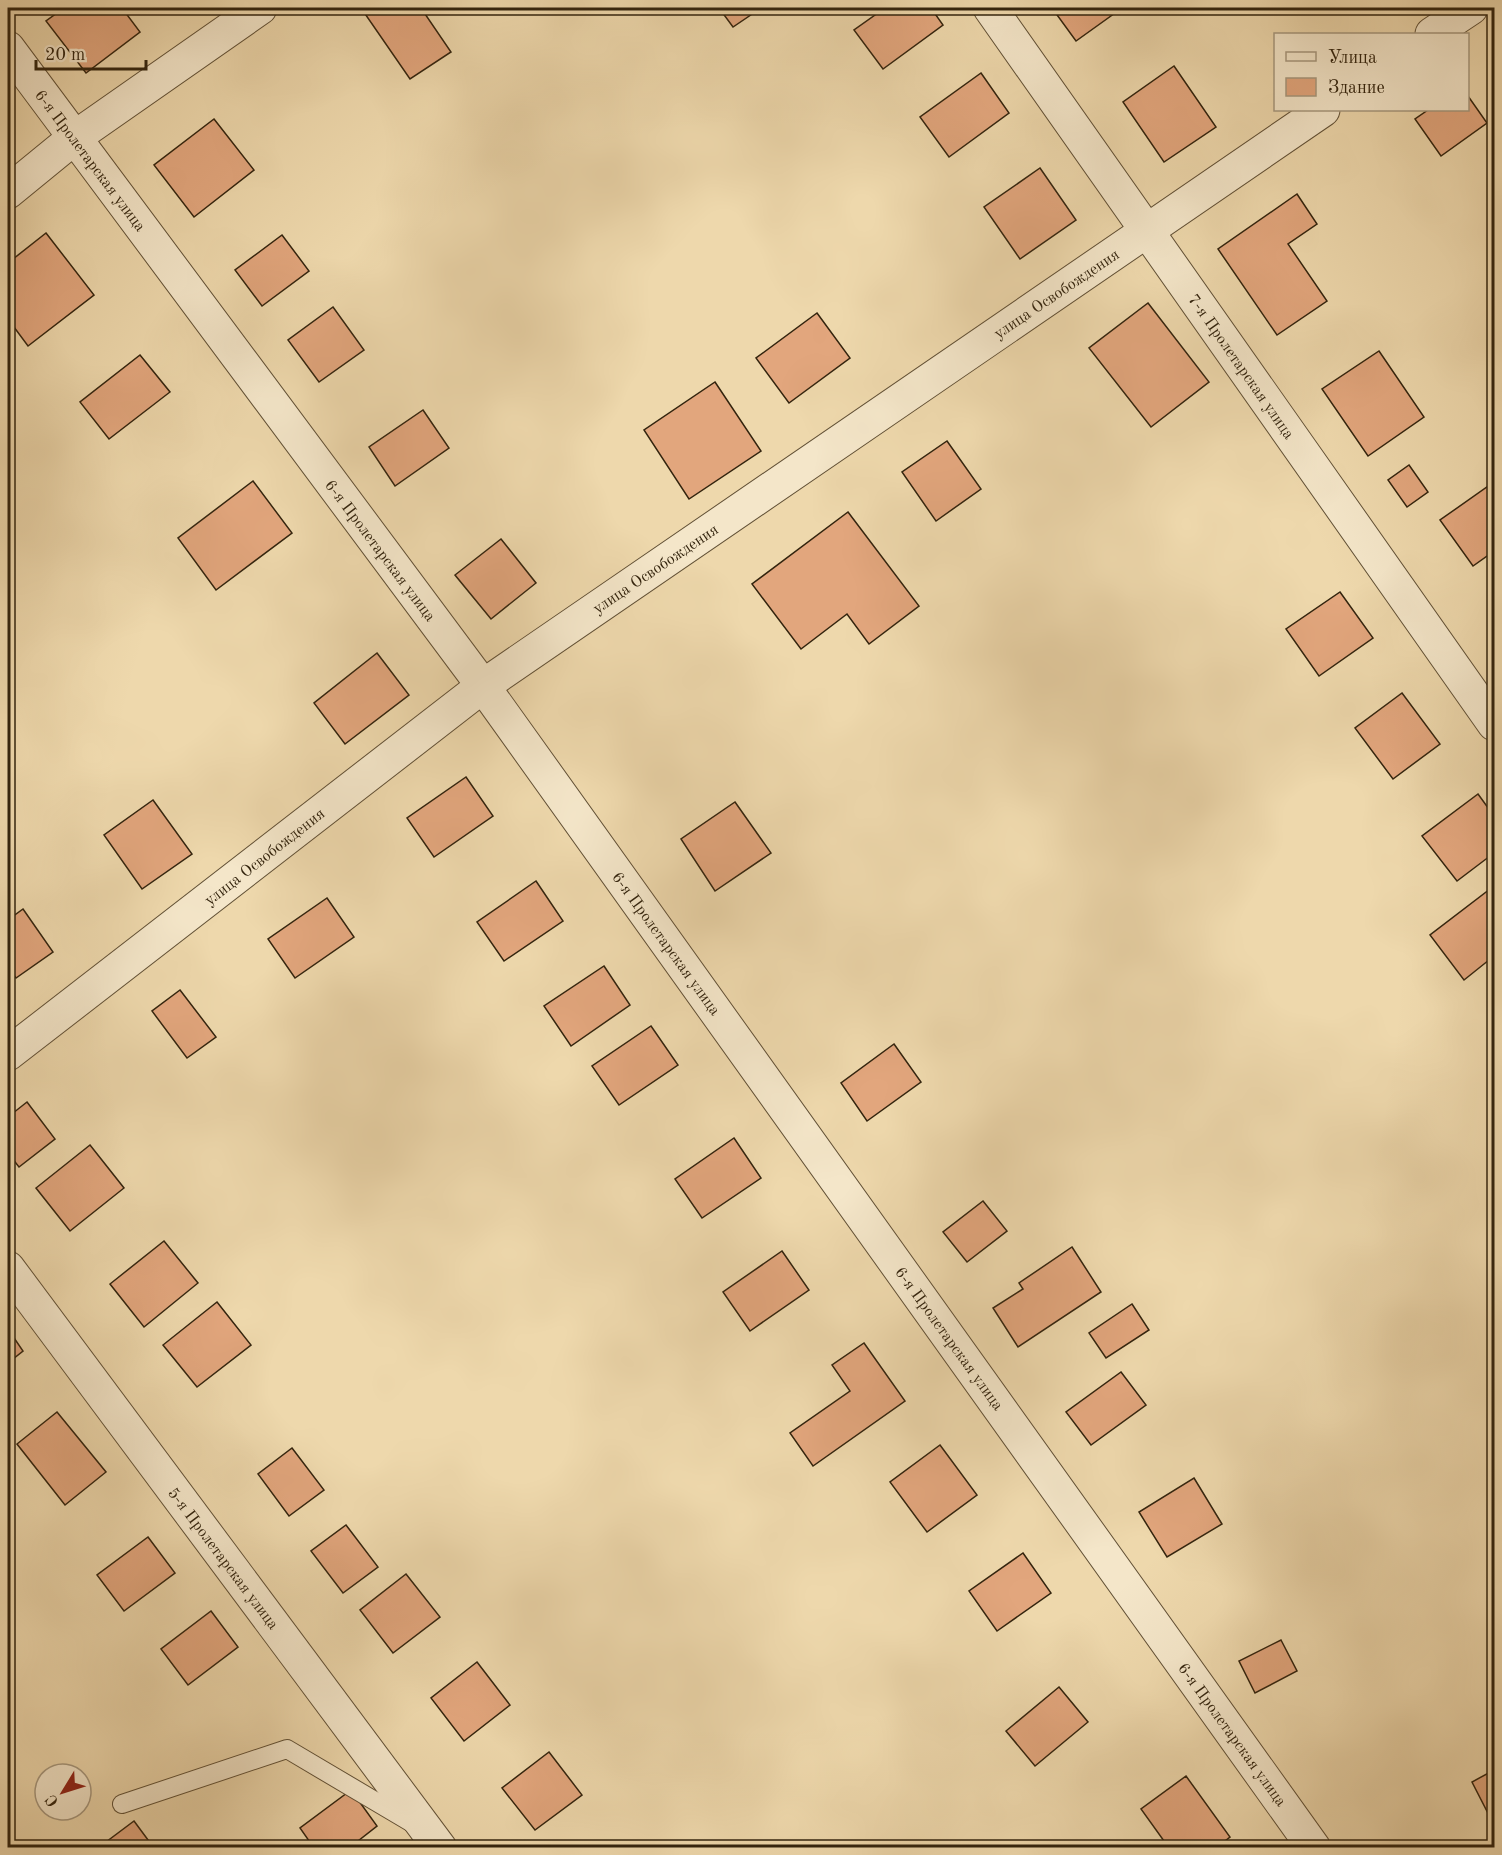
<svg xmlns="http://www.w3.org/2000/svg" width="1502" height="1855" viewBox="0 0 1502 1855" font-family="'Old Standard TT',serif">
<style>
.building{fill:#e2a67d;stroke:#33240e;stroke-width:1.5}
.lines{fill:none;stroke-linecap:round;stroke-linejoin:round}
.lane-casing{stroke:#625136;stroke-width:20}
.street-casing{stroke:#625136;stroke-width:35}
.lane{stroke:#f4e6c9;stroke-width:18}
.street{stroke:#f4e6c9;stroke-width:33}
.labels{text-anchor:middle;stroke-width:6;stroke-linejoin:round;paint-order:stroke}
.street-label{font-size:16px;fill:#33240e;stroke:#f4e6c9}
</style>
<rect width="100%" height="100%" fill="#eed8ac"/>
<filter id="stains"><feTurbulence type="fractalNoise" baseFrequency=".00333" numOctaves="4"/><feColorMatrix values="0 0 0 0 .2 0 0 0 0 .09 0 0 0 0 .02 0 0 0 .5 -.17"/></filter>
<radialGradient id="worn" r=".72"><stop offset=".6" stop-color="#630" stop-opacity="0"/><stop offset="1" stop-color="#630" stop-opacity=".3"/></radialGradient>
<!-- building -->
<g class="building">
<path d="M64 8H122L140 32 86 73 46 21Z"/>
<path d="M361 8H421L451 52 410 79Z"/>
<path d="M719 8H761L733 27Z"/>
<path d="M885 8H931L943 25 883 69 854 30Z"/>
<path d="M1052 8H1122L1076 41Z"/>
<path d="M1174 66 1216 127 1164 162 1123 102Z"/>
<path d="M981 73 1009 113 949 157 920 117Z"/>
<path d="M1468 96 1487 123 1441 156 1415 119 1428 110H1468Z"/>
<path d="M214 119 254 170 194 217 154 165Z"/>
<path d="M1040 168 1076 220 1020 259 984 207Z"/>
<path d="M1297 194 1317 224 1288 244 1327 301 1277 335 1218 249Z"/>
<path d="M46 233 94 295 28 346 8 319V263Z"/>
<path d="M282 235 309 271 262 306 235 270Z"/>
<path d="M1148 303 1209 382 1151 427 1089 348Z"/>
<path d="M333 307 364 350 319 382 288 340Z"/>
<path d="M817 313 850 358 789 403 756 358Z"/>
<path d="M1379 351 1424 417 1368 456 1322 389Z"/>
<path d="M140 355 170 392 109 439 80 402Z"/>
<path d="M715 382 761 451 689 499 644 430Z"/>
<path d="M423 410 449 448 395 486 369 447Z"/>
<path d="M947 441 981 489 936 521 902 472Z"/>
<path d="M1409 465 1428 492 1407 507 1388 480Z"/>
<path d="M253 481 292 533 216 590 178 538Z"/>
<path d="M1494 482V551L1473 566 1440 520Z"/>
<path d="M848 512 919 606 869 644 847 614 801 649 752 584Z"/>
<path d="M501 539 536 583 491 619 455 575Z"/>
<path d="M1340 592 1373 638 1319 676 1286 629Z"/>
<path d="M377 653 409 695 345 744 314 703Z"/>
<path d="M1402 693 1440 744 1393 779 1355 728Z"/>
<path d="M466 777 493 816 434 857 407 818Z"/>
<path d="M1478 794 1494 816V853L1457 881 1422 836Z"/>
<path d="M153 800 192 854 142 889 104 835Z"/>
<path d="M735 802 771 853 715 891 681 839Z"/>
<path d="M536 881 563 921 504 961 477 922Z"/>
<path d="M1494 886V956L1464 980 1430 935Z"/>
<path d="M327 898 354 937 295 978 268 939Z"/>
<path d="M23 909 53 952 16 978 8 967V920Z"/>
<path d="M604 966 630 1005 571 1046 544 1006Z"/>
<path d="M180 990 216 1037 187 1058 152 1011Z"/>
<path d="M651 1026 678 1065 619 1105 592 1066Z"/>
<path d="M894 1044 921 1082 867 1121 841 1083Z"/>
<path d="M27 1102 55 1139 19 1167 8 1153V1117Z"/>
<path d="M734 1138 761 1178 702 1218 675 1179Z"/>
<path d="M90 1145 124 1188 70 1231 36 1188Z"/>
<path d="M983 1201 1007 1231 967 1262 943 1232Z"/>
<path d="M164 1241 198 1283 144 1327 110 1284Z"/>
<path d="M1072 1247 1101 1292 1018 1347 993 1308 1023 1289 1019 1283Z"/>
<path d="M782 1251 809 1290 750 1331 723 1292Z"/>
<path d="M217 1302 251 1345 197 1387 163 1345Z"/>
<path d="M1132 1304 1149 1330 1106 1358 1089 1333Z"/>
<path d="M8 1329 23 1351 8 1363Z"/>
<path d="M864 1343 905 1401 813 1466 790 1433 850 1391 832 1365Z"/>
<path d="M1121 1372 1146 1405 1091 1445 1066 1412Z"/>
<path d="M57 1412 106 1472 65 1505 17 1444Z"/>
<path d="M940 1445 977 1495 927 1532 890 1482Z"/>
<path d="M292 1448 324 1490 289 1516 258 1474Z"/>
<path d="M1194 1478 1222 1524 1167 1557 1139 1512Z"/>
<path d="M346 1525 378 1567 343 1593 311 1551Z"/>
<path d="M148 1537 175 1573 124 1611 97 1575Z"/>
<path d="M1023 1553 1051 1593 997 1631 969 1591Z"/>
<path d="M406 1574 440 1617 393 1653 360 1610Z"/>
<path d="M211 1611 238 1647 188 1685 161 1649Z"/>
<path d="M1281 1640 1297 1671 1255 1693 1239 1661Z"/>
<path d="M477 1662 510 1705 464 1741 431 1698Z"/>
<path d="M1059 1687 1088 1722 1035 1766 1006 1731Z"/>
<path d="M549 1752 582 1795 535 1830 502 1788Z"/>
<path d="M1494 1770V1825L1472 1782Z"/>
<path d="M1186 1776 1230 1837 1216 1848H1169L1141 1809Z"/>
<path d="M351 1790 377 1826 349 1848H314L300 1828Z"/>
<path d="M134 1821 154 1848H98Z"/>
</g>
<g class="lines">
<!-- lane casing -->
<g class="lane-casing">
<path id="lane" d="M122 1804 287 1749 412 1823"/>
</g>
<!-- street casing -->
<g class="street-casing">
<g id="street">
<path d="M990 8 1494 724"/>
<path d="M1432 34 1471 8"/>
<path d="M8 48 483 686 1314 1848"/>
<path d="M8 192 74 138 260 8"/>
<path d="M8 1054 483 686 1323 110"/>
<path d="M8 1268 440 1848"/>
</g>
</g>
<!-- lane -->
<use href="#lane" class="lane"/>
<!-- street -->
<use href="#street" class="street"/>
</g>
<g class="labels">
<!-- street labels -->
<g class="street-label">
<text transform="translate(91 160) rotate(53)" y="6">6-я Пролетарская улица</text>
<text transform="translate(1056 293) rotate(-34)" y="6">улица Освобождения</text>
<text transform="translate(1242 366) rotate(55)" y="6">7-я Пролетарская улица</text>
<text transform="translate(381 550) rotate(53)" y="6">6-я Пролетарская улица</text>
<text transform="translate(655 568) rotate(-34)" y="6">улица Освобождения</text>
<text transform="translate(264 856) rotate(-38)" y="6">улица Освобождения</text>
<text transform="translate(667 943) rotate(54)" y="6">6-я Пролетарская улица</text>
<text transform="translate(950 1338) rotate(54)" y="6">6-я Пролетарская улица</text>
<text transform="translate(224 1558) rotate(53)" y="6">5-я Пролетарская улица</text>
<text transform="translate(1233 1734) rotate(54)" y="6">6-я Пролетарская улица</text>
</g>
</g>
<!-- margin -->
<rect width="1502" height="1855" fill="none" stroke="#eed8ac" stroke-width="30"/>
<rect x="9" y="9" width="1484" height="1837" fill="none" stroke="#33240e" stroke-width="3"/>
<rect x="15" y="15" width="1472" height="1825" fill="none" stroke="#33240e" stroke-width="1.5"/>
<!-- legend -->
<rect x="1274" y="33" width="195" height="78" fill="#f4e6c9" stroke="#a7987e" stroke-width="1.5"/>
<rect x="1286" y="52" width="30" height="9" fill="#f4e6c9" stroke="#a7987e" stroke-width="1.5"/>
<text x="1328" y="63" font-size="18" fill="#33240e">Улица</text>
<rect x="1286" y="78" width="30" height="18" fill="#e2a67d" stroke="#a7987e" stroke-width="1.5"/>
<text x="1328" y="93" font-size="18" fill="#33240e">Здание</text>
<!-- north arrow -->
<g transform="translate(63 1792) rotate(232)"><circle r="28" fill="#f4e6c9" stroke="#a7987e" stroke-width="1.5"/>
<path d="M0-4.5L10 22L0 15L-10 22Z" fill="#8f2418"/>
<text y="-9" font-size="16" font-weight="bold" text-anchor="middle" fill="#33240e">С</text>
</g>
<!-- scale -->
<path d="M36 60v9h110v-9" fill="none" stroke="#33240e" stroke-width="3"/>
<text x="45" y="60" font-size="18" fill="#33240e" stroke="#f4e6c9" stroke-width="4.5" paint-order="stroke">20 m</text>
<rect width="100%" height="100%" filter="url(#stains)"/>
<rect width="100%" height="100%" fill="url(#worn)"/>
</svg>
